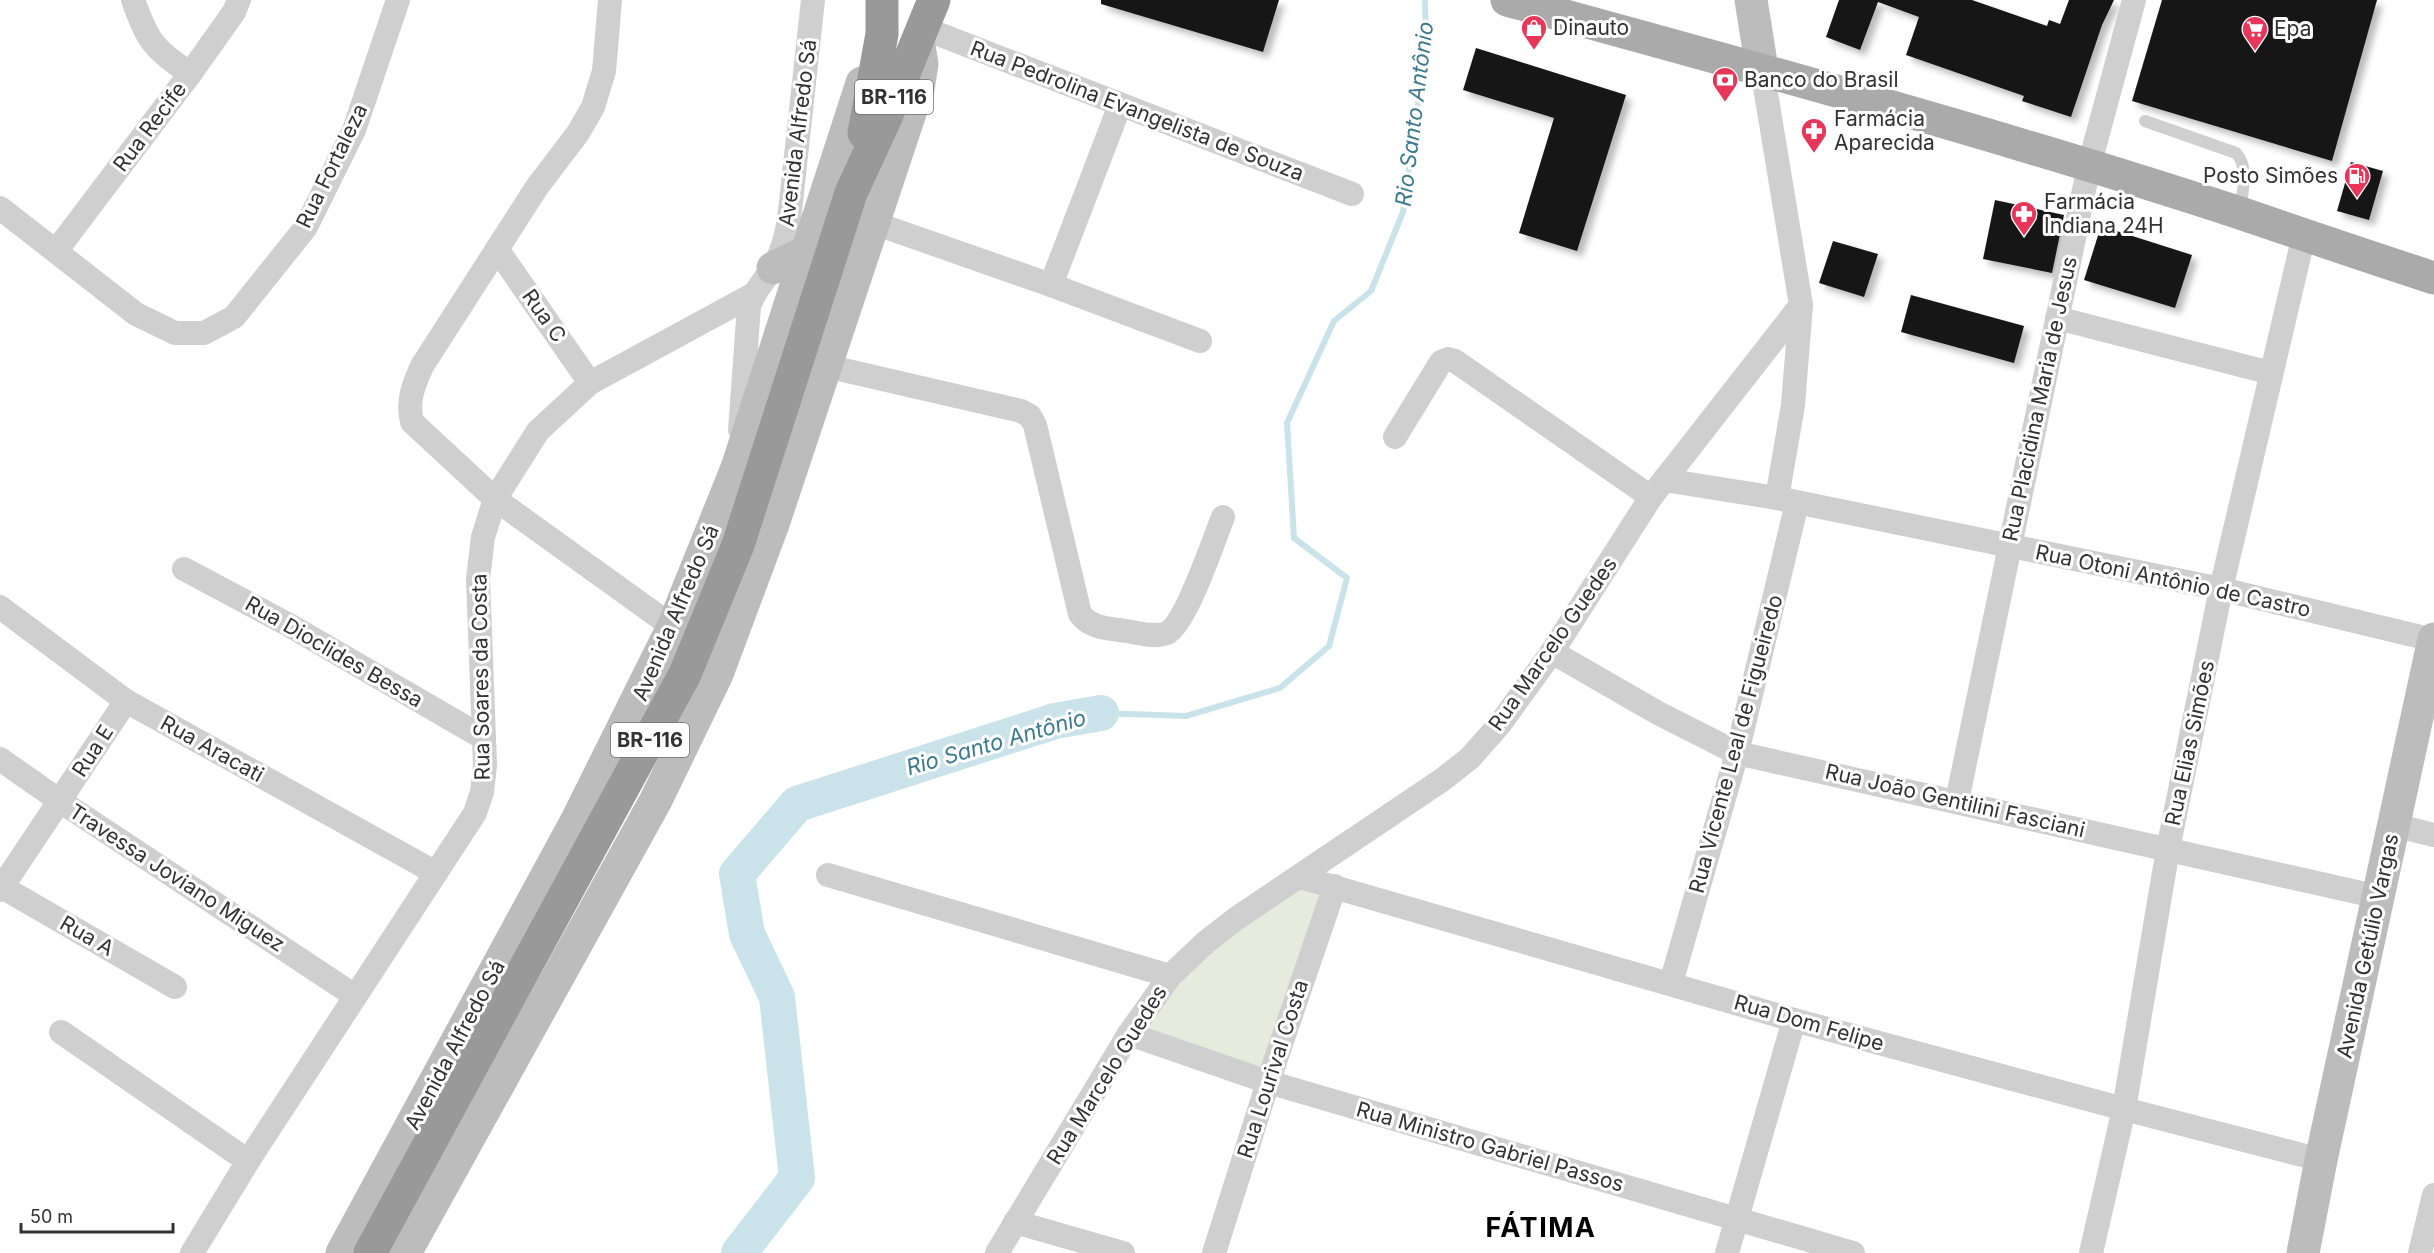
<svg xmlns="http://www.w3.org/2000/svg" width="2434" height="1253" viewBox="0 0 2434 1253" font-family="Inter,sans-serif">
<style>
.green{fill:#e7ebdd}
.lines{fill:none;stroke-linecap:round;stroke-linejoin:round}
.stream{stroke:#cae3eb;stroke-width:6}
.river{stroke:#cae3eb;stroke-width:36}
.building{fill:#191919;filter:url(#shadow)}
.lane{stroke:#cfcfcf;stroke-width:12}
.street{stroke:#cfcfcf;stroke-width:24}
.secondary{stroke:#bcbcbc;stroke-width:33}
.primary{stroke:#aaa;stroke-width:33}
.highway{stroke:#999;stroke-width:33}
.labels{text-anchor:middle;stroke-width:6;stroke-linejoin:round;paint-order:stroke}
.shield{fill:#fff;stroke:#707070;stroke-width:1.5}
.shield-label{font-size:20px;font-weight:bold;fill:#323232}
.poi-label{font-size:21px;fill:#323232;stroke:#fff;text-anchor:start}
.street-label{font-size:21px;fill:#323232;stroke:#fff}
.water-label{font-size:22px;font-style:italic;fill:#3c7a8f;stroke:#fff}
.district-label{font-size:27px;font-weight:bold;letter-spacing:1.5px;fill:#000;stroke:#fff}
</style>
<defs>
<filter id="shadow"><feDropShadow dx="5.5" dy="5.5" stdDeviation="3" flood-color="#0004"/></filter>
</defs>
<rect width="100%" height="100%" fill="#fff"/>
<!-- green -->
<path class="green" d="M1291 887 1323 897 1264 1077 1139 1035 1176 975Z"/>
<g class="lines">
<!-- stream -->
<path class="stream" d="M1101 713 1186 716 1280 688 1329 646 1347 578 1294 538 1287 423 1334 321 1371 291 1403 212 1426 44 1425 0"/>
<!-- river -->
<path class="river" d="M739 1253 797 1178 777 997 747 934 737 874 797 804 1055 721 1101 713"/>
</g>
<!-- building -->
<g class="building">
<path d="M1101 0H1279L1263 52 1101 4Z"/>
<path d="M1839 0H1972L2047 26 2049 20 2060 24 2069 0H2114L2102 25 2071 117 2022 101 2024 96 1906 55 1919 17 1878 2 1860 50 1826 37Z"/>
<path d="M2162 0H2377L2332 161 2132 101Z"/>
<path d="M1476 48 1626 95 1577 251 1519 233 1554 118 1463 90Z"/>
<path d="M2351 162 2383 171 2369 220 2337 211Z"/>
<path d="M1995 200 2064 215 2052 273 1983 259Z"/>
<path d="M2101 226 2192 255 2175 308 2084 280Z"/>
<path d="M1833 241 1878 254 1864 297 1819 283Z"/>
<path d="M1911 295 2024 326 2014 363 1901 332Z"/>
</g>
<g class="lines">
<!-- lane -->
<path class="lane" d="M2145 121 2236 153C2250 168 2242 191 2240 211"/>
<!-- street -->
<g class="street">
<path d="M133 0C149 44 153 47 190 74"/>
<path d="M610 0 604 71 593 107 578 133 537 187 422 366C413 386 407 401 412 422L495 499 673 627"/>
<path d="M923 28 1352 194"/>
<path d="M0 208 136 314 175 333H204L234 317 306 227 354 130 398 0"/>
<path d="M874 223 1051 285 1200 341"/>
<path d="M497 249 590 383"/>
<path d="M56 251 190 74 234 12 239 0"/>
<path d="M1051 285 1120 105"/>
<path d="M2057 318 2271 373"/>
<path d="M826 366 1021 411 1030 416 1035 425 1080 614C1092 629 1108 628 1126 631 1139 633 1155 638 1167 633 1186 624 1214 539 1223 517"/>
<path d="M740 430 749 306C754 292 763 282 772 269 781 255 786 237 789 220L813 0"/>
<path d="M1395 437 1441 362 1448 359 1455 361 1651 497"/>
<path d="M1664 480 1777 498 2221 589 2434 640"/>
<path d="M1777 498 1793 405 1801 305"/>
<path d="M184 569 289 625 482 737"/>
<path d="M0 607 126 701 436 873"/>
<path d="M1552 652 1658 713 1737 753 2379 897"/>
<path d="M0 759 60 801 355 996"/>
<path d="M1957 801 2089 166 2134 0"/>
<path d="M2394 825 2434 835"/>
<path d="M828 875 1170 976"/>
<path d="M1299 877 1794 1020 2124 1109 2321 1160"/>
<path d="M0 886 175 987"/>
<path d="M0 890 126 701"/>
<path d="M1671 983 1737 753 1797 503"/>
<path d="M61 1032 248 1161"/>
<path d="M1129 1034 1268 1082 1853 1253"/>
<path d="M1015 1222 1123 1253"/>
<path d="M192 1253 248 1161 475 813 482 792 485 765 478 579 483 537 495 499 538 431 590 383 754 294"/>
<path d="M997 1253 1129 1034 1170 976 1206 942 1237 918 1442 780 1470 758 1500 724 1552 652 1651 497 1801 305 1762 69"/>
<path d="M1214 1253 1268 1082 1335 886"/>
<path d="M1727 1253 1794 1020"/>
<path d="M2091 1253 2124 1109 2168 849 2221 589 2304 235"/>
<path d="M2420 1253 2434 1195"/>
</g>
<!-- secondary -->
<g class="secondary">
<path d="M1751 0 1762 69"/>
<path d="M773 268 808 251"/>
<path d="M342 1253 577 820 673 627 737 468 862 83"/>
<path d="M405 1253 656 800 717 674 773 524 918 89 922 64 918 40"/>
<path d="M2303 1253 2321 1160 2434 639"/>
</g>
<!-- primary -->
<path class="primary" d="M1507 0C1752 67 1998 134 2240 213 2305 235 2369 257 2434 278"/>
<!-- highway -->
<g class="highway">
<path d="M864 133 882 34V0"/>
<path d="M370 1253 685 674 738 545 851 193 886 117 934 0"/>
</g>
</g>
<!-- icons -->
<defs>
<g id="shop-pin" transform="scale(1.35)"><path d="M0 17L-7.5 6A9.5 9.5 0 1 1 7.5 6Z" fill="#e7365a" stroke="#fff"/><path d="M-5-2.5h2.3a2.7 3.5 0 0 1 5.4 0H5L5.5 6h-11ZM-1.5-2.5h3a1.5 2.3 0 0 0-3 0Z" fill="#fff"/></g>
<g id="supermarket-pin" transform="scale(1.35)"><path d="M0 17L-7.5 6A9.5 9.5 0 1 1 7.5 6Z" fill="#e7365a" stroke="#fff"/><path d="M-6-5.5h2.5l.6 2H6L4.5 2H-2.5L-4.4-4H-6ZM-1.5 3.2a1.3 1.3 0 1 0 .1 0ZM3 3.2a1.3 1.3 0 1 0 .1 0Z" fill="#fff"/></g>
<g id="bank-pin" transform="scale(1.35)"><path d="M0 17L-7.5 6A9.5 9.5 0 1 1 7.5 6Z" fill="#e7365a" stroke="#fff"/><path d="M-6-4H6V4H-6ZM0-2.3a2.3 2.3 0 1 0 0 4.6a2.3 2.3 0 1 0 0-4.6Z" fill="#fff"/></g>
<g id="pharmacy-pin" transform="scale(1.35)"><path d="M0 17L-7.5 6A9.5 9.5 0 1 1 7.5 6Z" fill="#e7365a" stroke="#fff"/><path d="M-2-6h4v4h4v4h-4v4h-4v-4h-4v-4h4Z" fill="#fff"/></g>
<g id="fuel-pin" transform="scale(1.35)"><path d="M0 17L-7.5 6A9.5 9.5 0 1 1 7.5 6Z" fill="#e7365a" stroke="#fff"/><path d="M-5.5-6h7V0h2V4h1.3V-2.5L3-4.5l.8-.8L6-3V5H2.5V1h-1V6h-7ZM-4.2-4.7v3.2H.2V-4.7Z" fill="#fff"/></g>
</defs>
<g fill-rule="evenodd">
<use href="#shop-pin" x="1534" y="28"/>
<use href="#supermarket-pin" x="2255" y="29"/>
<use href="#bank-pin" x="1725" y="80"/>
<use href="#pharmacy-pin" x="1814" y="131"/>
<use href="#fuel-pin" x="2357" y="176"/>
<use href="#pharmacy-pin" x="2024" y="214"/>
</g>
<g class="labels">
<!-- shield labels -->
<g class="shield">
<rect x="855" y="80" width="78" height="34" rx="4.5"/>
<rect x="611" y="723" width="78" height="34" rx="4.5"/>
</g>
<g class="shield-label">
<text x="894" y="104">BR-116</text>
<text x="650" y="747">BR-116</text>
</g>
<!-- poi labels -->
<g class="poi-label">
<text x="1553" y="35">Dinauto</text>
<text x="2274" y="36">Epa</text>
<text x="1744" y="87">Banco do Brasil</text>
<text x="1834" y="126">Farmácia<tspan x="1834" dy="24">Aparecida</tspan></text>
<text x="2338" y="183" text-anchor="end">Posto Simões</text>
<text x="2044" y="209">Farmácia<tspan x="2044" dy="24">Indiana 24H</tspan></text>
</g>
<!-- street labels -->
<g class="street-label">
<text transform="translate(1137 111) rotate(21)" y="7">Rua Pedrolina Evangelista de Souza</text>
<text transform="translate(150 127) rotate(-53)" y="7">Rua Recife</text>
<text transform="translate(798 133) rotate(-83)" y="7">Avenida Alfredo Sá</text>
<text transform="translate(332 166) rotate(-64)" y="7">Rua Fortaleza</text>
<text transform="translate(544 316) rotate(55)" y="7">Rua C</text>
<text transform="translate(2040 399) rotate(-78)" y="7">Rua Placidina Maria de Jesus</text>
<text transform="translate(2173 581) rotate(12)" y="7">Rua Otoni Antônio de Castro</text>
<text transform="translate(676 613) rotate(-67)" y="7">Avenida Alfredo Sá</text>
<text transform="translate(1553 644) rotate(-55)" y="7">Rua Marcelo Guedes</text>
<text transform="translate(334 652) rotate(30)" y="7">Rua Dioclides Bessa</text>
<text transform="translate(481 677) rotate(-91)" y="7">Rua Soares da Costa</text>
<text transform="translate(2190 743) rotate(-78)" y="7">Rua Elias Simões</text>
<text transform="translate(1736 744) rotate(-75)" y="7">Rua Vicente Leal de Figueiredo</text>
<text transform="translate(212 749) rotate(29)" y="7">Rua Aracati</text>
<text transform="translate(93 751) rotate(-57)" y="7">Rua E</text>
<text transform="translate(1955 801) rotate(13)" y="7">Rua João Gentilini Fasciani</text>
<text transform="translate(177 878) rotate(33)" y="7">Travessa Joviano Miguez</text>
<text transform="translate(87 936) rotate(30)" y="7">Rua A</text>
<text transform="translate(2368 946) rotate(-78)" y="7">Avenida Getúlio Vargas</text>
<text transform="translate(1809 1023) rotate(16)" y="7">Rua Dom Felipe</text>
<text transform="translate(455 1045) rotate(-62)" y="7">Avenida Alfredo Sá</text>
<text transform="translate(1273 1069) rotate(-72)" y="7">Rua Lourival Costa</text>
<text transform="translate(1107 1075) rotate(-58)" y="7">Rua Marcelo Guedes</text>
<text transform="translate(1490 1147) rotate(16)" y="7">Rua Ministro Gabriel Passos</text>
</g>
<!-- water labels -->
<g class="water-label">
<text transform="translate(1414 114) rotate(-83)" y="8">Rio Santo Antônio</text>
<text transform="translate(996 742) rotate(-16)" y="8">Rio Santo Antônio</text>
</g>
<!-- district labels -->
<g class="district-label">
<text x="1541" y="1237">FÁTIMA</text>
</g>
</g>
<!-- scale -->
<path d="M21 1223v9h152v-9" fill="none" stroke="#323232" stroke-width="3"/>
<text x="30" y="1223" font-size="18" fill="#323232" stroke="#ffffff" stroke-width="4.5" paint-order="stroke">50 m</text>
</svg>
